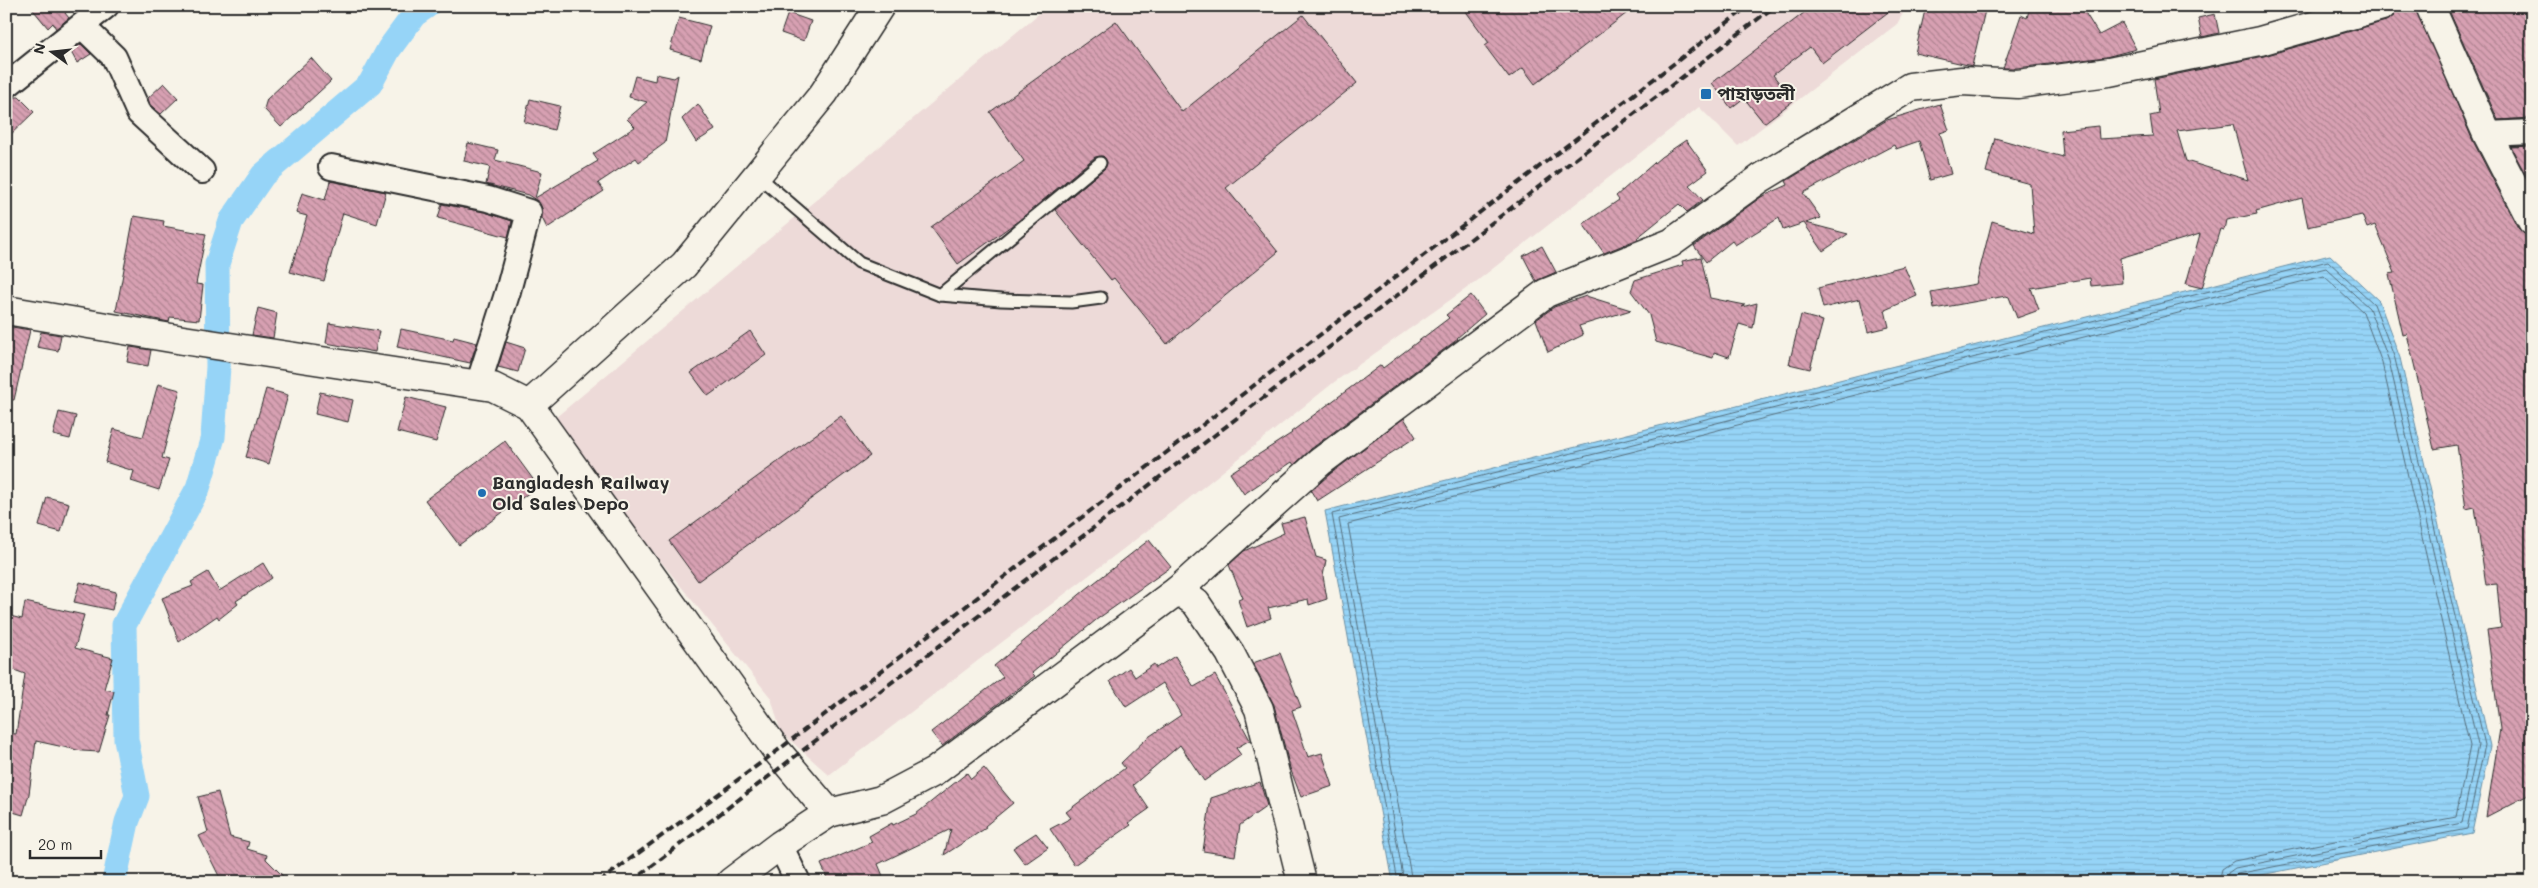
<svg xmlns="http://www.w3.org/2000/svg" width="2538" height="888" viewBox="0 0 2538 888" font-family="Mali,'Noto Sans Bengali',sans-serif">
<style>
.built{fill:#eddad8}
.water{fill:url(#water-rules);stroke:#6b90a5}
.lines{fill:none;stroke-linecap:round;stroke-linejoin:round}
.shore{stroke:#566f7d;stroke-width:1}
.canal{stroke:#96d4f7;stroke-width:25}
.building{fill:url(#building-back-hatch);stroke:#2b2b2b;fill-rule:evenodd}
.service-casing{stroke:#2b2b2b;stroke-width:15}
.minor-casing{stroke:#2b2b2b;stroke-width:28}
.tertiary-casing{stroke:#2b2b2b;stroke-width:31}
.secondary-casing{stroke:#2b2b2b;stroke-width:31}
.service{stroke:#f7f3e8;stroke-width:11}
.minor{stroke:#f7f3e8;stroke-width:24}
.tertiary{stroke:#f7f3e8;stroke-width:28}
.secondary{stroke:#f7f3e8;stroke-width:28}
.rail{stroke:#2b2b2b;stroke-width:4;stroke-dasharray:8 4;stroke-linecap:butt}
.poi-dot{fill:#1f6fb2;stroke:#f7f3e8;stroke-width:2}
.labels{text-anchor:middle;stroke-width:4;stroke-linejoin:round;paint-order:stroke}
.poi-label{font-size:18px;font-weight:bold;fill:#2b2b2b;stroke:#f7f3e8;text-anchor:start}
</style>
<defs>
<pattern id="water-rules" width="6" height="5" patternUnits="userSpaceOnUse" patternTransform="scale(1.25)"><rect width="6" height="5" fill="#96d4f7"/><path d="M0 2.5h6" fill="none" stroke="#81b6d4"/></pattern>
<pattern id="building-back-hatch" width="6" height="6" patternUnits="userSpaceOnUse" patternTransform="scale(1.25)"><rect width="6" height="6" fill="#d7a0b2"/><path d="M-1 5l2 2M0 0l6 6M5-1l2 2" fill="none" stroke="#af8391"/></pattern>
</defs>
<rect width="100%" height="100%" fill="#f7f3e8"/>
<filter id="ink" filterUnits="userSpaceOnUse"><feTurbulence type="fractalNoise" baseFrequency=".02" numOctaves="2"/><feDisplacementMap in="SourceGraphic" scale="10" xChannelSelector="R" yChannelSelector="G"/><feConvolveMatrix kernelMatrix="1 2 1 2 8 2 1 2 1" color-interpolation-filters="sRGB"/></filter>
<g filter="url(#ink)">
<!-- built -->
<path class="built" d="M1048 6H1907L1897 24 1738 146 1699 107 1477 281 1333 383 1187 500 829 775 781 732 771 698 549 423Z"/>
<!-- water -->
<path class="water" d="M2330 255 2379 301 2400 358 2490 746 2472 833 2226 882H1393L1325 511Z"/>
<g class="lines">
<!-- shore -->
<g class="shore">
<path d="M1398 882 1332 514 2328 261 2374 304 2395 359 2485 745 2467 829 2237 874 2232 882"/>
<path d="M1404 882 1339 519 2326 268 2369 308 2389 361 2478 745 2462 823 2235 868 2228 873 2226 882"/>
<path d="M1412 882 1348 524 2324 276 2363 312 2382 363 2470 746 2456 817 2234 861 2222 869 2219 882"/>
</g>
<!-- canal -->
<path class="canal" d="M114 882 127 822 137 796 126 739 124 625 198 488 213 437 218 367 217 264 231 221 263 175 370 84 389 49 414 15 427 6"/>
</g>
<!-- building -->
<g class="building">
<path d="M30 6H74L65 13 69 18 56 29 53 23 48 28Z"/>
<path d="M1462 6H1636L1535 84 1523 68 1509 78 1485 46 1489 43Z"/>
<path d="M1813 6H1896L1822 63 1810 47 1773 75 1793 101 1764 123 1744 98 1731 108 1712 83Z"/>
<path d="M1926 6H1986L1972 66 1915 53Z"/>
<path d="M2030 6H2081L2099 35 2122 23 2136 49 2106 57 2017 68H2003L2021 15 2027 18Z"/>
<path d="M2397 6H2415L2473 141 2518 228 2524 234 2532 237V793L2486 817 2500 729 2487 630 2501 628 2497 584 2486 585 2475 507 2466 509 2457 445 2434 449 2407 334 2403 335 2389 274 2395 273 2375 225 2367 228 2362 215 2308 227 2302 198 2256 211 2257 214 2226 220 2224 230 2220 229 2202 288 2186 284 2200 234 2120 258 2122 283 2091 286 2090 278 2031 288 2039 310 2017 318 2009 297 2006 296 1934 309 1931 292 1976 284 1992 221 2034 234 2030 184 1986 172 1995 138 2063 157 2061 130 2098 126 2099 139 2153 136 2150 116 2159 114 2154 79 2264 56 2386 21 2394 16ZM2233 124 2248 180 2186 161 2177 131Z"/>
<path d="M2447 6H2532V118L2498 120Z"/>
<path d="M788 13 811 21 804 41 781 33Z"/>
<path d="M2215 14 2219 33 2202 37 2198 18Z"/>
<path d="M1303 15 1357 83 1226 188 1278 252 1167 344 1114 278 1111 280 1055 210 1105 168 1107 162 1103 156 1095 157 1018 221 958 264 931 227 1024 161 990 112 1116 21 1182 112Z"/>
<path d="M679 18 710 26 701 59 670 50Z"/>
<path d="M81 44 91 54 77 63 71 52Z"/>
<path d="M311 58 331 81 281 127 264 109 267 99Z"/>
<path d="M656 74 674 78 678 75 665 143 639 162 636 158 598 183 604 191 547 228 542 218V209L539 202 528 195 486 184 490 167 464 161 468 143 498 150 495 160 542 172 535 198 598 161 593 154 635 127 627 119 647 102 629 97 635 76 655 81Z"/>
<path d="M164 83 178 98 161 114 150 105 148 98Z"/>
<path d="M13 97H19L34 112 6 139V103Z"/>
<path d="M530 99 560 106 554 130 524 122Z"/>
<path d="M698 104 715 130 696 142 682 119Z"/>
<path d="M1940 104 1949 130 1940 133 1951 174 1930 180 1919 141 1896 149 1894 145 1803 193 1821 218 1806 223 1848 234 1823 251 1804 223 1783 230 1779 218 1735 245 1732 241 1706 262 1694 246 1761 197 1788 185 1786 181 1887 120Z"/>
<path d="M1686 140 1708 171 1689 185 1703 200 1687 212 1679 204 1637 238 1638 239 1604 253 1583 224 1619 200 1616 196 1661 157Z"/>
<path d="M2532 146V187L2511 147Z"/>
<path d="M330 181 386 192 377 224 343 213 324 281 290 272 307 216 296 213 302 193 325 200Z"/>
<path d="M442 204 485 212 512 221 508 237 438 218Z"/>
<path d="M134 216 164 221 163 226 206 234 196 284 203 285 199 320 170 317 169 322 116 311Z"/>
<path d="M1542 246 1556 272 1536 281 1523 256Z"/>
<path d="M1701 257 1710 298 1745 305 1742 307 1757 303 1753 328 1739 324 1729 357 1714 352 1713 358 1656 342 1649 315 1631 291 1635 280 1683 265 1682 261Z"/>
<path d="M1904 266 1917 296 1885 310 1889 327 1868 332 1860 299 1823 308 1818 288Z"/>
<path d="M1471 295 1485 314 1457 338 1458 339 1311 449 1294 465 1292 462 1244 494 1230 473 1292 433 1291 432 1381 365 1383 368 1449 318 1446 315Z"/>
<path d="M1586 296 1631 310 1579 326 1583 335 1548 352 1536 320 1554 307Z"/>
<path d="M258 308 277 313 273 338 252 335Z"/>
<path d="M1801 315 1823 321 1810 369 1789 364Z"/>
<path d="M329 323 379 331 375 352 326 343Z"/>
<path d="M6 326 30 330 14 400 6 399Z"/>
<path d="M401 329 453 340 454 337 477 343 470 363 397 347Z"/>
<path d="M750 331 766 355 708 396 691 373Z"/>
<path d="M41 332 61 335 58 351 37 347Z"/>
<path d="M506 342 525 348 518 372 498 367Z"/>
<path d="M130 347 151 350 148 366 127 362Z"/>
<path d="M158 384 180 390 162 458 169 460 159 490 131 481 134 471 105 462 114 429 143 437Z"/>
<path d="M266 389 288 395 269 464 246 457Z"/>
<path d="M320 392 353 400 348 422 315 414Z"/>
<path d="M406 397 446 407 436 442 397 432Z"/>
<path d="M59 412 76 416 70 439 53 435Z"/>
<path d="M841 416 870 456 698 581 669 541Z"/>
<path d="M1404 418 1416 437 1317 501 1311 491 1330 474Z"/>
<path d="M505 441 538 486 459 545 425 500Z"/>
<path d="M47 497 69 503 61 532 39 526Z"/>
<path d="M1305 517 1316 557 1326 560 1323 576 1327 599 1309 605 1308 599 1268 608 1271 618 1247 627 1238 600 1243 598 1229 565 1244 551 1284 533 1281 523Z"/>
<path d="M1149 540 1171 567 1096 620 1032 673 1035 676 942 746 931 732 1003 677 994 666 1085 590Z"/>
<path d="M263 563 272 578 236 601 238 604 219 619 217 616 179 642 162 598 193 586 191 582 208 572 219 591Z"/>
<path d="M80 582 116 592 112 610 74 602Z"/>
<path d="M25 602 84 615 75 648 113 658 104 689 114 691 108 715H110L99 752 82 751 36 741 29 794 23 815 6 810V747L9 733 16 734 25 674 6 667V615L22 619Z"/>
<path d="M1280 653 1301 707 1292 710 1308 757 1322 753 1333 786 1301 797 1290 768 1274 705 1253 663Z"/>
<path d="M1175 656 1194 687 1215 675 1250 740 1236 748 1241 755 1204 781 1180 745 1133 785 1149 809 1129 823 1131 825 1074 865 1050 829 1071 818 1066 812 1125 768 1121 763 1147 738 1181 715 1163 683 1126 707 1110 681 1129 668 1135 677 1154 664 1156 668Z"/>
<path d="M984 768 1013 803 985 826 986 828 944 855 951 829 878 864 883 876 870 882H829L821 864 872 842 869 836 892 823 893 825 916 814 967 773 971 779Z"/>
<path d="M1260 782 1267 806 1240 825 1235 856 1203 851 1211 798Z"/>
<path d="M218 792 230 837 249 842 247 849 267 855 266 859 289 882H222L199 836 208 832 198 797Z"/>
<path d="M1036 833 1048 848 1025 864 1013 848Z"/>
</g>
<g class="lines">
<!-- service casing -->
<g class="service-casing">
<g id="service">
<path d="M757 175 859 263 940 295 1001 300 1071 302 1101 298"/>
<path d="M940 295 1100 163"/>
</g>
</g>
<!-- minor casing -->
<g class="minor-casing">
<g id="minor">
<path d="M83 27 114 57 139 113 202 171"/>
<path d="M6 86 106 6"/>
<path d="M2487 134 2532 132"/>
<path d="M331 167 488 199 529 212 508 291 478 385"/>
<path d="M780 845 798 882"/>
</g>
</g>
<!-- tertiary casing -->
<g class="tertiary-casing">
<g id="tertiary">
<path d="M2430 6 2487 134 2532 221"/>
<path d="M6 310 183 340 493 387 529 405 777 751 829 813 881 800 934 772 1178 590 1196 603 1230 653 1259 709 1302 882"/>
<path d="M1178 590 1320 462 1546 293 1671 243 1761 178 1910 87 1962 81 2018 84 2109 72 2260 41 2382 6"/>
<path d="M731 882 780 845 829 813"/>
</g>
</g>
<!-- secondary casing -->
<g class="secondary-casing">
<path id="secondary" d="M529 405 684 265 824 93 880 6"/>
</g>
<!-- service -->
<use href="#service" class="service"/>
<!-- minor -->
<use href="#minor" class="minor"/>
<!-- tertiary -->
<use href="#tertiary" class="tertiary"/>
<!-- secondary -->
<use href="#secondary" class="secondary"/>
<!-- rail -->
<g class="rail">
<path d="M599 882 777 751 1749 6"/>
<path d="M631 882 1775 6"/>
</g>
</g>
</g>
<!-- markers -->
<g class="poi-dot">
<rect x="1700" y="88" width="12" height="12" rx="2.5"/>
<circle cx="482" cy="493" r="5"/>
</g>
<g class="labels">
<!-- poi labels -->
<g class="poi-label">
<text x="1717" y="100">পাহাড়তলী</text>
<text x="492" y="489">Bangladesh Railway<tspan x="492" dy="21">Old Sales Depo</tspan></text>
</g>
</g>
<!-- margin -->
<rect width="2538" height="888" fill="none" stroke="#f7f3e8" stroke-width="25"/>
<rect x="12" y="12" width="2513" height="863" fill="none" stroke="#2b2b2b" stroke-width="2" filter="url(#ink)"/>
<!-- north arrow -->
<g transform="translate(52 52) rotate(285)" stroke="#f7f3e8" stroke-width="4" paint-order="stroke">
<path d="M0-4L9 19L0 12L-9 19Z" fill="#2b2b2b"/>
<text y="-8" font-size="14" font-weight="bold" text-anchor="middle" fill="#2b2b2b">N</text>
</g>
<!-- scale -->
<path d="M30 850v8h71v-8" fill="none" stroke="#2b2b2b" stroke-width="2.5"/>
<text x="38" y="850" font-size="15" fill="#2b2b2b" stroke="#f7f3e8" stroke-width="4" paint-order="stroke">20 m</text>
</svg>
